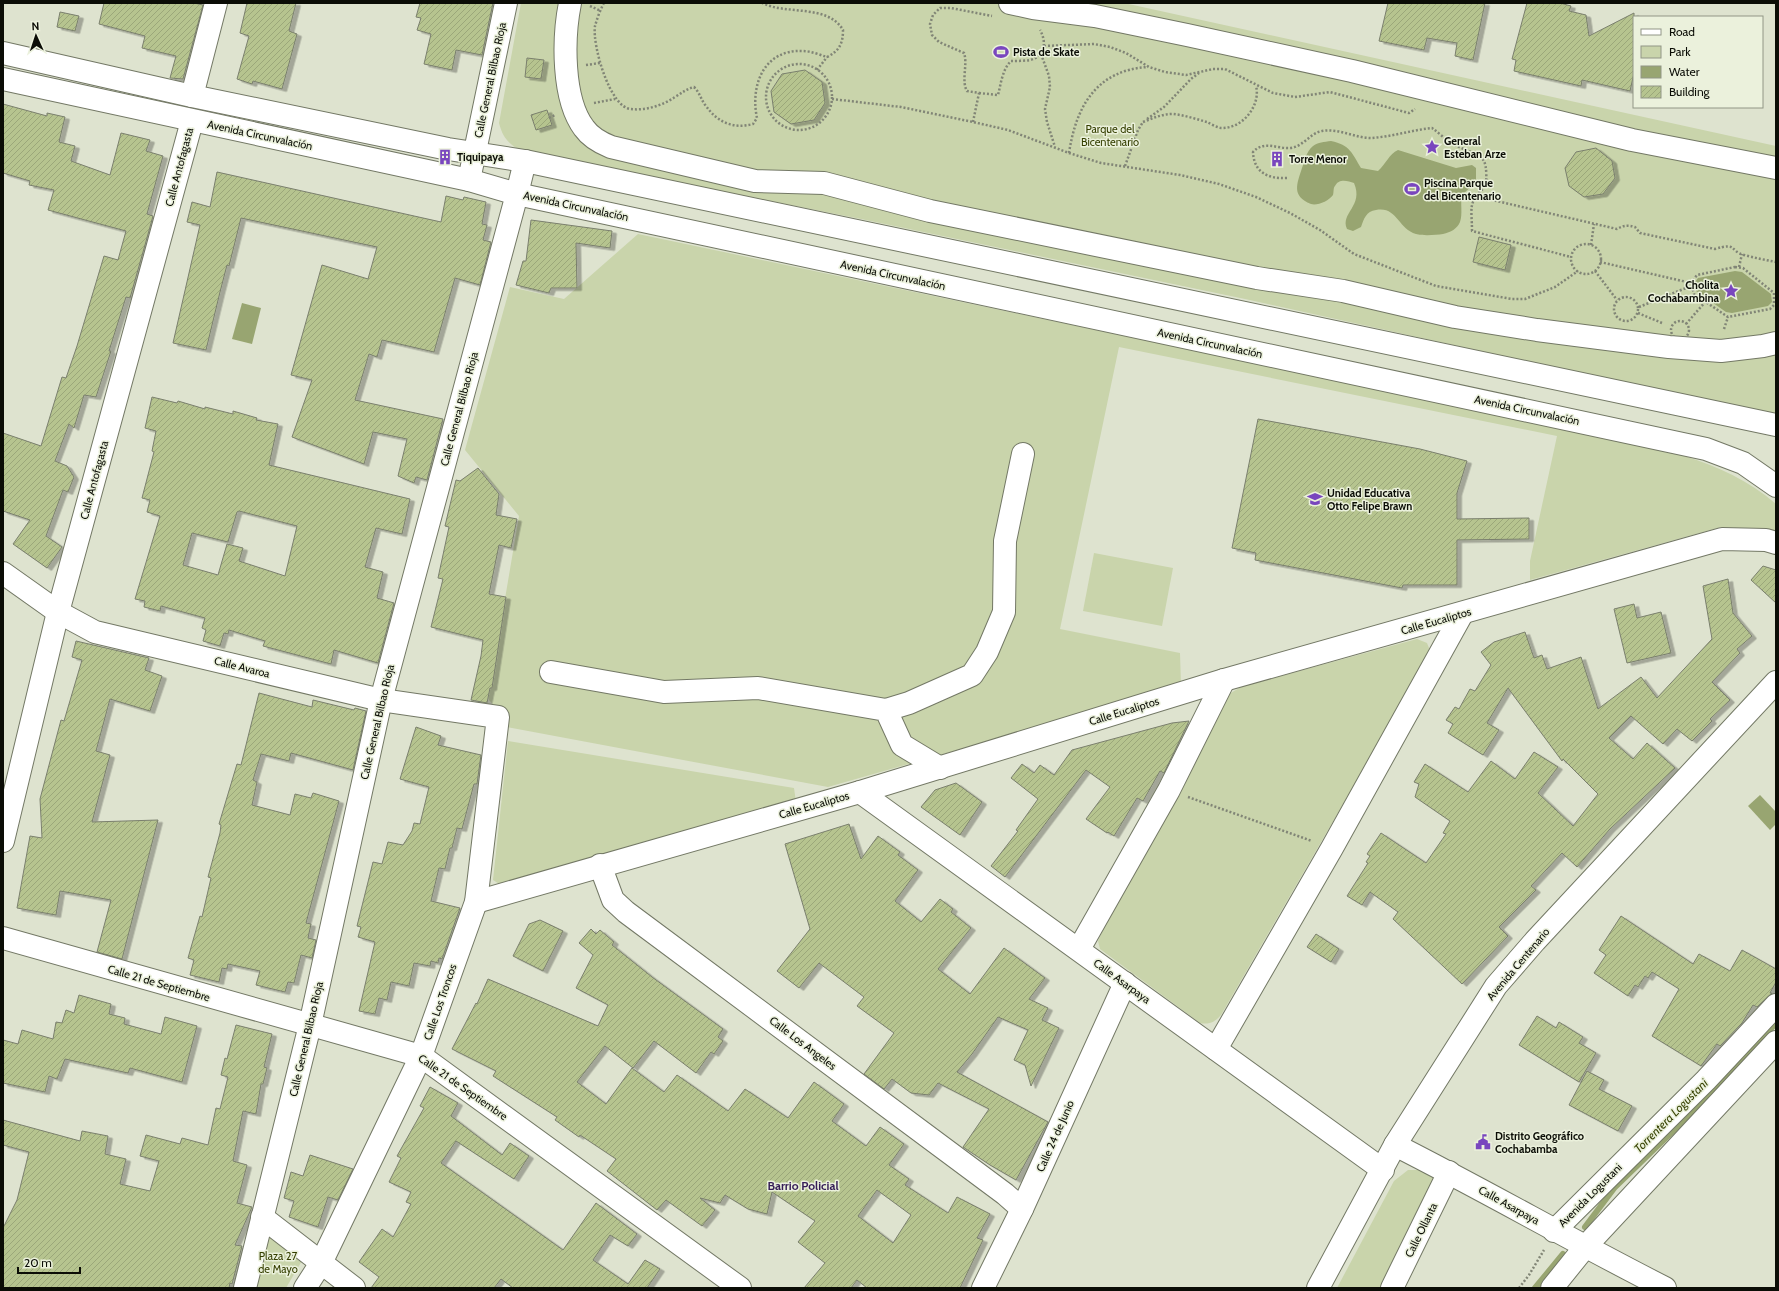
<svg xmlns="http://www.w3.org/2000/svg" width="1779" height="1291" viewBox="0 0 1779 1291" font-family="Cabin,sans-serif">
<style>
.green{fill:#c9d4ab}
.water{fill:#98a571}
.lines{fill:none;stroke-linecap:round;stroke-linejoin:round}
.stream{stroke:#98a571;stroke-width:6}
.building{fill:url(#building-hatch);stroke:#7a7f6d;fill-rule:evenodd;filter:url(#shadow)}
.minor-casing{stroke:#737865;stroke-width:24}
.major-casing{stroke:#737865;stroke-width:24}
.path{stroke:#818576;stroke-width:2.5;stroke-dasharray:2 2;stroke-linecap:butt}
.minor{stroke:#fff;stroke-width:22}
.major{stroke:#fff;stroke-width:22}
.labels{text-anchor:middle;stroke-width:3;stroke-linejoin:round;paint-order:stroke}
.poi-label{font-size:11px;font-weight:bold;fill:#0b0d06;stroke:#ebf1dc;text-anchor:start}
.street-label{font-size:11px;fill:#0b0d06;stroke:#ebf1dc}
.park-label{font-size:11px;fill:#353f00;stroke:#ebf1dc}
.water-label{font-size:12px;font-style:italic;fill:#3a4506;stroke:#ebf1dc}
.neighbourhood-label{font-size:12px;font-weight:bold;fill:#351d57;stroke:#ebf1dc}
</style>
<defs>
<pattern id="building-hatch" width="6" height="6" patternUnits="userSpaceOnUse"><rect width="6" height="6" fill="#b6c48f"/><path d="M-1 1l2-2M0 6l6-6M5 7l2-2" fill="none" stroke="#9ba77a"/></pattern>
<filter id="shadow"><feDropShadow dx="4.5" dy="2.5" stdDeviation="0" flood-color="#0004"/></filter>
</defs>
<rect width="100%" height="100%" fill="#dee3cf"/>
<!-- green -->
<g class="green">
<path d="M521 3H1124L1776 146V416L1245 299 861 219 521 151C508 143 503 138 499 123Z"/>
<path d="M638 234 1582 432C1650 447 1722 457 1776 504V531L1721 527 1530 580V561L1557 436 1119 347 1060 629 1180 653 1181 686 828 787 506 727 505 717 488 699 519 516 465 450 510 287 564 299Z"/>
<path d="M1094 553 1173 568 1162 626 1083 611Z"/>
<path d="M1417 639 1427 643 1429 648 1427 659 1221 1015C1215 1022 1209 1025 1200 1023L1100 949 1098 941 1102 932 1229 694 1241 687Z"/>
<path d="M508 741 794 788 796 802 501 885 493 880Z"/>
<path d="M1408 1170H1424L1435 1177 1380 1288H1337L1394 1181Z"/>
<path d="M266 1233 303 1259 286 1288H252Z"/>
</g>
<!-- water -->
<g class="water">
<path d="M1331 141C1350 145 1352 153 1361 168L1378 171C1386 164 1389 154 1398 150L1456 168 1472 165 1476 168V182L1462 195C1460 203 1463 214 1460 222 1457 229 1451 232 1443 234 1436 235 1423 236 1416 234 1398 229 1397 206 1376 210 1366 211 1364 219 1361 227L1353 231 1347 229C1340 213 1364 206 1354 183 1348 181 1339 178 1335 186 1333 188 1334 192 1333 195 1329 201 1317 206 1311 204 1291 196 1297 184 1302 168 1305 160 1306 152 1313 146 1318 142 1324 142 1331 141Z"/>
<path d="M1735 271 1742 272 1771 294 1772 302 1768 306 1732 313 1726 312 1696 291 1695 282 1698 278Z"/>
<path d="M242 303 261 308 252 344 232 339Z"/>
<path d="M1760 795 1776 812V824L1770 830 1748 806Z"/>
</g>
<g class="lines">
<!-- stream -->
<g class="stream">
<path d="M1585 1227 1615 1187 1709 1096 1776 1023"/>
<path d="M1535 1288 1563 1254"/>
</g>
</g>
<!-- building -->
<g class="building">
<path d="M104 3H194L203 5 183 79 170 78 176 56 142 48 145 36 99 24Z"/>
<path d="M247 3H296L289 31 297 34 282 89 253 81 252 84 237 79 249 36 240 33Z"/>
<path d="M420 3H493L482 55 456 50 452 70 424 64 431 34 417 30 421 18 416 17Z"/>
<path d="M1388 3H1485L1473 60 1455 56 1457 43 1427 38 1424 50 1379 41Z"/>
<path d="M1527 3H1560L1571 6 1569 11 1586 15 1589 36 1634 13V73L1630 91 1582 80 1581 86 1514 71 1516 60 1512 59Z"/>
<path d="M60 12 79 16 75 31 57 27Z"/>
<path d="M527 58 544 60 541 79 525 77Z"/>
<path d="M805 70 822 82 825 103 814 120 791 124 774 112 771 91 782 74Z"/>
<path d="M3 104 47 116V113L65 117 59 142 75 146 71 161 110 175 121 133 150 140 146 151 163 156 147 214 153 216 145 245 130 298 126 297 109 351H111L96 397 84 395 74 428 69 424 55 461 67 466 74 477 68 492 63 490 46 536 62 547 47 568 13 544 30 520 3 511V433L41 446 62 377 66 378 77 346 104 256 118 260 126 231 48 210 54 190 29 185 30 181 3 173Z"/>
<path d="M547 110 552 125 536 130 531 115Z"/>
<path d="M1596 148 1612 161 1615 178 1603 194 1584 197 1569 186 1565 168 1576 152Z"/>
<path d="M217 172 441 222 446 196 463 200 464 197 486 202 482 224 487 225 483 240 491 242 480 285 455 278 434 352 382 340 377 357 369 354 355 400 443 419 427 480 416 477 414 483 398 476 407 439 373 432 364 464 292 437 312 380 291 375 322 265 368 279 377 247 241 218 229 266 227 265 220 292 206 350 173 343 200 225 187 222 192 202 210 207Z"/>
<path d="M531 220 612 231 610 248 576 243 577 288H551L549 293 516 285 523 261H526Z"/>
<path d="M1479 237 1511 245 1505 270 1473 262Z"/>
<path d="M152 397 177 403 178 401 205 409V407L233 414V411L257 418 256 420 278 424 269 465 410 499 402 534 376 528 365 567 383 572 377 598 394 603 378 663 334 650 331 664 263 646 265 641 229 630 228 634 224 633 220 646 203 641 206 630 202 628 205 618 161 606 160 611 144 607 145 601 135 599 160 516 147 512 150 500 142 498 154 452 152 451 156 431 145 428ZM239 511 297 526 285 576 239 561 243 548 227 544 218 575 183 565 192 533 228 542 237 512Z"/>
<path d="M1258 419 1420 449 1467 461 1457 493V519L1529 518V539L1457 540V585H1403L1402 588 1255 560 1256 553 1232 548Z"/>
<path d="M478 468 499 494 496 515 517 519 511 548 499 545 489 594 506 597 492 688H490L487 703 471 700 481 656 483 640 431 627 443 579 438 578 449 527 445 526 456 480 460 481Z"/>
<path d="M1763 566 1776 570V603L1751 580Z"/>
<path d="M1728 579 1733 613 1752 636 1737 649 1740 653 1712 682 1730 700 1710 719 1712 721 1692 741 1677 729 1663 744 1631 716 1609 738 1633 759 1647 743 1675 768 1610 829 1577 867 1562 853 1531 886 1536 890 1499 927 1508 936 1462 984 1393 919 1398 912 1370 892 1362 905 1347 896 1368 863 1366 862 1370 856 1367 854 1381 833 1426 863 1446 834 1443 833 1450 821 1415 797 1419 784 1414 782 1425 764 1468 792 1491 761 1515 779 1534 752 1558 767 1538 793 1573 826 1598 794 1563 759 1562 761 1508 688 1487 723 1499 730 1483 755 1448 733 1453 724 1446 720 1455 707 1459 709 1470 689 1475 691 1491 665 1481 652 1494 642 1525 632 1534 658 1542 655 1547 669 1581 657 1598 709 1641 677 1657 698 1712 639 1703 586Z"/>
<path d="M1634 604 1637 618 1661 612 1671 653 1627 663 1614 609Z"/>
<path d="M76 641 149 658 145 670 162 676 150 711 110 699 96 751 110 755 92 822 158 820 122 959 97 952 111 900 60 891 56 915 17 908 30 836 42 838 40 799 61 720 64 721 82 660 72 657Z"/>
<path d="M259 693 312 707 313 700 354 710 355 708 366 711 353 770 291 753 289 761 261 754 253 780 257 782 252 805 290 815 295 794 311 798 313 793 339 801 306 923 311 924 308 938 316 940 312 958 301 955 294 983 288 982 285 992 256 985 260 971 228 964 227 969 222 968 219 982 190 975 194 960 188 958 200 916 202 917 211 878 208 877 220 833 221 825 219 824 237 764 241 765Z"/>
<path d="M1189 721 1164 773 1160 771 1143 801 1137 798 1114 836 1108 832 1107 833 1086 819 1110 787 1086 770 1005 877 991 866 1018 831 1016 830 1038 799 1011 778 1022 764 1034 773 1040 765 1054 775 1072 750 1172 723Z"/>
<path d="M416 727 441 736 438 745 481 755 477 784H474L462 829 457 828 452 848H450L445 869 439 868 431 901 460 908 442 959 439 958 438 963 431 961 430 966 414 963 409 986 391 982 387 1000 379 998 375 1014 359 1011 375 942 358 937 361 927 357 926 373 862 382 864 388 842 403 845 412 831 414 823 420 824 429 787 400 779Z"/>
<path d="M956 783 982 802 960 835 921 807 935 790Z"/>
<path d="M849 824 861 859 878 836 900 852 898 855 918 870 895 901 921 922 940 899 953 909 951 912 971 928 938 969 970 994 1004 948 1045 978 1029 999 1048 1008 1042 1020 1059 1028 1031 1086 1025 1065 1014 1060 1028 1030 998 1017 972 1054 957 1072 1048 1122 1016 1180 990 1165 963 1147 989 1109 938 1083 929 1095 911 1093 892 1079 884 1089 864 1074 894 1033 857 1006 864 997 819 963 799 988 777 971 810 929 785 844Z"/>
<path d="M1621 916 1693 964 1699 954 1730 971 1742 950 1776 969V982L1770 993H1772L1757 1007 1753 1005 1742 1023 1720 1046 1717 1044 1701 1066 1652 1036 1679 989 1652 972 1648 978 1645 976 1638 987 1635 985 1628 996 1594 973 1606 955 1599 950Z"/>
<path d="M540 920 563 931 543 971 513 956 529 924Z"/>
<path d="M591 929 596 934 600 930 614 942 612 945 652 977 723 1029 718 1037 723 1041 714 1054 711 1052 696 1073 654 1041 633 1068 605 1046 577 1082 606 1104 632 1068 664 1092 677 1075 728 1111 745 1089 788 1118 814 1082 844 1104 832 1121 866 1146 880 1127 904 1144 889 1165 909 1179 905 1185 948 1213 957 1197 990 1214 977 1238 983 1240 960 1288H867L857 1280 851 1288H804L825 1263 798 1242 815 1221 772 1192 767 1214 748 1209 725 1195 720 1203 700 1198 715 1210 702 1226 666 1200 657 1210 607 1171 616 1159 580 1135 579 1137 555 1120 557 1117 493 1076 496 1071 452 1049 476 1003 477 1004 488 979 598 1026 608 1005 576 988 593 955 579 943ZM877 1190 911 1215 893 1243 858 1216Z"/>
<path d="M1316 934 1339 949 1331 962 1307 947Z"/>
<path d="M79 995 111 1004 109 1014 125 1018 124 1024 161 1034 165 1017 197 1026 182 1082 130 1068 128 1073 65 1059 57 1079 49 1076 45 1092 3 1083V1040L18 1044 22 1030 53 1039 56 1022 62 1023 66 1010 74 1013Z"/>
<path d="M1537 1016 1556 1028 1559 1022 1583 1037 1579 1043 1596 1053 1579 1082 1519 1045Z"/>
<path d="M236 1025 272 1034 264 1067 267 1068 263 1084H261L256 1114 243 1111 233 1161 247 1165 237 1203 252 1207 235 1245 242 1246 232 1284 230 1283 229 1288H3V1228L17 1200 29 1152 3 1145V1120L80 1141 82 1131 108 1136 105 1154 126 1159 120 1184 150 1191 159 1161 140 1156 146 1135 180 1144 182 1138 208 1145 216 1108 220 1109 228 1077 221 1075 225 1058 227 1059Z"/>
<path d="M1587 1071 1604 1080 1599 1089 1632 1106 1618 1131 1569 1105Z"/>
<path d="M430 1087 458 1103 451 1116 502 1155 510 1143 529 1156 514 1179 456 1141 441 1163 563 1250 596 1203 637 1234 628 1246 610 1235 593 1260 628 1284 645 1260 660 1269 647 1288H513L501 1279 494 1288H371L379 1277 359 1262 382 1229 393 1237 411 1204 406 1202 411 1192 389 1182 401 1158 397 1156 424 1108 420 1106Z"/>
<path d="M310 1155 353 1169 338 1200 328 1197 318 1227 289 1217 294 1201 284 1198 291 1172 303 1176Z"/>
</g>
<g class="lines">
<!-- minor casing -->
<g class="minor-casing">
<g id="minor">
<path d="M570 3C563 38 562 99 584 128 591 138 601 143 611 147L755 181 824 183 930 211 1257 278 1343 291 1455 317 1537 330 1669 347 1721 351 1763 346 1776 343"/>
<path d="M1010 3 1033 8 1095 16 1187 35 1352 71 1632 140 1776 168"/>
<path d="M192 96 216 3"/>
<path d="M469 180 506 3"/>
<path d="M3 573 58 612 95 632 381 700 498 717 476 902 421 1056 321 1263 305 1288"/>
<path d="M551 672 664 692 758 688 886 710 902 745 940 768"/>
<path d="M886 710 909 703 972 675 987 652 1004 612 1005 541 1023 454"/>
<path d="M860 792 1383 1170"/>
<path d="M3 841 58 612 192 121"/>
<path d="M600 865 613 900 626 912 1005 1194 1022 1209"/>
<path d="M476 902 860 792 1224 680 1722 539 1766 540 1776 543"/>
<path d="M3 938 421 1056 740 1288"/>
<path d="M1079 949 1169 790 1224 680"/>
<path d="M1216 1049 1332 848 1462 614"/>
<path d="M1395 1145C1486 1191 1574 1242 1665 1288"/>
<path d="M262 1217 354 1288"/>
<path d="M1554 1231 1706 1080 1776 1005"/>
<path d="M245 1288 310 1025 381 700 517 194 525 161"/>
<path d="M983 1288 1022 1209 1125 983"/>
<path d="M1392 1288 1449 1172"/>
<path d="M1552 1288 1585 1247 1776 1042"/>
</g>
</g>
<!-- major casing -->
<g class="major-casing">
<g id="major">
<path d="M3 53 192 96 448 149 525 161 1776 425"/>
<path d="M3 79 469 180 517 194 1706 449 1743 463 1776 486"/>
<path d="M1318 1288 1395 1145 1496 986 1535 941 1776 682"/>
</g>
</g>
<!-- path -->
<g class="path">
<path d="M604 3C600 10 597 19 595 26 592 45 610 108 631 109 646 111 663 105 675 97 682 93 686 89 694 87 700 93 701 100 706 106 718 123 734 129 753 124L757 118C750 85 764 49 803 51 811 51 820 55 827 57 839 51 843 44 843 30 828 4 786 15 762 3"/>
<path d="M590 6 601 11"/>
<path d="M1044 46 1094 44 1110 47 1126 53 1149 67 1165 72 1186 75 1213 69H1225L1273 93 1295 97 1330 92 1409 113 1415 109"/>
<path d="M1041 54 1049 76 1050 87 1045 109 1047 122 1055 147"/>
<circle cx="799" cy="97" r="33"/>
<path d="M586 65 600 63"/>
<path d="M817 70 827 57"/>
<path d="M979 93 998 95C1001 84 1002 70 1011 61 1017 61 1024 61 1030 60 1045 57 1047 42 1040 30"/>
<path d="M832 99 901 107 973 122 1008 130 1069 153 1101 163 1180 175 1219 184 1256 197 1290 213 1320 230 1354 254 1436 286 1512 299H1525L1555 287 1578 271"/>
<path d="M594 103 615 99"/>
<path d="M549 118 555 115"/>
<path d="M1147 119 1164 107 1191 79 1199 73"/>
<path d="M973 122 979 93 967 91C961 81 968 64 964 53L939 42 932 35 930 24 933 15 940 8H951L992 16"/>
<path d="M1143 122C1153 118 1162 114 1173 114 1184 115 1196 119 1207 122 1211 124 1216 127 1221 128 1243 129 1261 105 1256 86"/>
<path d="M1069 153C1076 107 1096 70 1148 67"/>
<path d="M1125 166 1138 130 1143 122"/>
<path d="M1287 178C1267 179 1254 172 1253 152 1264 140 1277 149 1290 148 1303 147 1310 133 1322 131 1339 128 1355 138 1371 138 1391 137 1412 130 1432 128 1439 133 1447 141 1455 145 1481 158 1488 151 1486 186 1467 202 1472 208 1472 231L1571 257"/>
<path d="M1475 196 1617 229C1624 225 1628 225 1635 227L1640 233 1715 249C1738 242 1729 251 1744 255 1755 258 1766 260 1776 262"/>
<circle cx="1586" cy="259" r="15"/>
<path d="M1591 245 1594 224"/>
<path d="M1600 262 1691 283"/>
<path d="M1735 267 1743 268 1774 293V305L1770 309 1728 317 1694 294 1691 283 1697 275Z"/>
<path d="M1739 267 1742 254"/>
<path d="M1595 271 1617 300"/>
<circle cx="1626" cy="309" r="12"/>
<path d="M1639 307 1691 286"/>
<path d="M1638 313 1662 323"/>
<circle cx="1680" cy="330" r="9"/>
<path d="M1686 324 1706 301"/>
<path d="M1724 329 1728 317"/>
<path d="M1188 797 1312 841"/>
<path d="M1519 1288 1529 1275 1544 1250"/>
</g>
<!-- minor -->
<use href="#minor" class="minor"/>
<!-- major -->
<use href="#major" class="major"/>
</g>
<!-- icons -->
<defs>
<g id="stadium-bare" transform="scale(1.2)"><path d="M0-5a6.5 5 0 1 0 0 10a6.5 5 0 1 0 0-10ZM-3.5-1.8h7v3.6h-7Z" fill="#7946be" stroke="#ebf1dc" stroke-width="2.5" paint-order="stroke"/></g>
<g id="sight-bare" transform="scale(1.2)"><path d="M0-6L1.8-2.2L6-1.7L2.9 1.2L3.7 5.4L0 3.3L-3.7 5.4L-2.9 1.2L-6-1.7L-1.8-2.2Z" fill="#7946be" stroke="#ebf1dc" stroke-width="2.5" paint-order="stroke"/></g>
<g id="building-bare" transform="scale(1.2)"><path d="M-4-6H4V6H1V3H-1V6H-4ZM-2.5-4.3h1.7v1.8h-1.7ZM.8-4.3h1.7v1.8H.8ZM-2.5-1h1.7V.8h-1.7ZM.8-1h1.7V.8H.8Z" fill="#7946be" stroke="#ebf1dc" stroke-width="2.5" paint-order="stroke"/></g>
<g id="school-bare" transform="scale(1.2)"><path d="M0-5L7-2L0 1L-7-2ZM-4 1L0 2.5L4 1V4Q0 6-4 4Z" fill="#7946be" stroke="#ebf1dc" stroke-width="2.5" paint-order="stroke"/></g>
<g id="civic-bare" transform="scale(1.2)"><path d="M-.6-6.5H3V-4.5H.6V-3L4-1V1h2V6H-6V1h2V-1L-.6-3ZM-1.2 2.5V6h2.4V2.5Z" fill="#7946be" stroke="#ebf1dc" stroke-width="2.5" paint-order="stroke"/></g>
</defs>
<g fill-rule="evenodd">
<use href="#stadium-bare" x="1001" y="52"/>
<use href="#sight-bare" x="1432" y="147"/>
<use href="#building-bare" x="445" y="157"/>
<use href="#building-bare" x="1277" y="159"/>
<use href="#stadium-bare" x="1412" y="189"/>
<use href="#sight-bare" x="1731" y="291"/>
<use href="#school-bare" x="1315" y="499"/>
<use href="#civic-bare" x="1483" y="1142"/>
</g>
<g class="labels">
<!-- poi labels -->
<g class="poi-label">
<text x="1013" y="56">Pista de Skate</text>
<text x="1444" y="145">General<tspan x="1444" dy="13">Esteban Arze</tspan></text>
<text x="457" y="161">Tiquipaya</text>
<text x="1289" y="163">Torre Menor</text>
<text x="1424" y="187">Piscina Parque<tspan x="1424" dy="13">del Bicentenario</tspan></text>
<text x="1719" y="289" text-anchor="end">Cholita<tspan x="1719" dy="13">Cochabambina</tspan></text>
<text x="1327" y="497">Unidad Educativa<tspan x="1327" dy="13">Otto Felipe Brawn</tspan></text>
<text x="1495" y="1140">Distrito Geográfico<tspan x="1495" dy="13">Cochabamba</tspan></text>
</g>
<!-- street labels -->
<g class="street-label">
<text transform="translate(490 80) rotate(-78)" y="4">Calle General Bilbao Rioja</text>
<text transform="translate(260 135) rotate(12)" y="4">Avenida Circunvalación</text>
<text transform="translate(179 167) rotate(-75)" y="4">Calle Antofagasta</text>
<text transform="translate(576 206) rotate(12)" y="4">Avenida Circunvalación</text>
<text transform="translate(893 275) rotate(12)" y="4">Avenida Circunvalación</text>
<text transform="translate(1210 343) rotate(12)" y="4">Avenida Circunvalación</text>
<text transform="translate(459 409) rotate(-75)" y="4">Calle General Bilbao Rioja</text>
<text transform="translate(1527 410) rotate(12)" y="4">Avenida Circunvalación</text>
<text transform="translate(94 480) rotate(-75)" y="4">Calle Antofagasta</text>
<text transform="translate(1436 621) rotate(-16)" y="4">Calle Eucaliptos</text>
<text transform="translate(242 667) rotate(14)" y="4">Calle Avaroa</text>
<text transform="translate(1124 711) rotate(-17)" y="4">Calle Eucaliptos</text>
<text transform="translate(377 722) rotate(-77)" y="4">Calle General Bilbao Rioja</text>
<text transform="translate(814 805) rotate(-16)" y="4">Calle Eucaliptos</text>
<text transform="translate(1518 964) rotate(-50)" y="4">Avenida Centenario</text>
<text transform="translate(1122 981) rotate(36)" y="4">Calle Asarpaya</text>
<text transform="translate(159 983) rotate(16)" y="4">Calle 21 de Septiembre</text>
<text transform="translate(440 1002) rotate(-71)" y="4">Calle Los Troncos</text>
<text transform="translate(306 1039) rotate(-77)" y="4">Calle General Bilbao Rioja</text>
<text transform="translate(803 1043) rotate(37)" y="4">Calle Los Angeles</text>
<text transform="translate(463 1087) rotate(35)" y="4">Calle 21 de Septiembre</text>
<text transform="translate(1055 1136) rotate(-66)" y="4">Calle 24 de Junio</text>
<text transform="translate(1590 1195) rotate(-45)" y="4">Avenida Logustani</text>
<text transform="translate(1509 1205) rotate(29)" y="4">Calle Asarpaya</text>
<text transform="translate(1421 1230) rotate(-64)" y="4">Calle Ollanta</text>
</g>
<!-- park labels -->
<g class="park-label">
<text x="1110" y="133">Parque del<tspan x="1110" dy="13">Bicentenario</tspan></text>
<text x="278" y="1260">Plaza 27<tspan x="278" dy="13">de Mayo</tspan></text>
</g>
<!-- water labels -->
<g class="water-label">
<text transform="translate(1671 1116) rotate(-45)" y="4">Torrentera Logustani</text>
</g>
<!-- neighbourhood labels -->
<g class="neighbourhood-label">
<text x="803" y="1190">Barrio Policial</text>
</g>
</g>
<!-- border -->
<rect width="1779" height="1291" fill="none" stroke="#0b0d06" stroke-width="8"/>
<!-- legend -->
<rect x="1633" y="16" width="130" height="92" fill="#ebf1dc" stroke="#919686"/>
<rect x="1641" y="29" width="20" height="6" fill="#ffffff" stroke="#919686"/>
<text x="1669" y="36" font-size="12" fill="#0b0d06">Road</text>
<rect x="1641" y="46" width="20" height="12" fill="#c9d4ab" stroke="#919686"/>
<text x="1669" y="56" font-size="12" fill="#0b0d06">Park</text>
<rect x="1641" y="66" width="20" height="12" fill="#98a571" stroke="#919686"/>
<text x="1669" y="76" font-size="12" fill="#0b0d06">Water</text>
<rect x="1641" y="86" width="20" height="12" fill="url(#building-hatch)" stroke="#919686"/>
<text x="1669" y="96" font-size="12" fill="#0b0d06">Building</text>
<!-- north arrow -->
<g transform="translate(36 36) rotate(357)" stroke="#ebf1dc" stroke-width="3" paint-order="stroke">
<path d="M0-3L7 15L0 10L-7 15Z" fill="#0b0d06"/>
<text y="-6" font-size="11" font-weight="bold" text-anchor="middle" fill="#0b0d06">N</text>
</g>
<!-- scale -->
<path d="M18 1267v6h62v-6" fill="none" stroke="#0b0d06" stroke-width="2"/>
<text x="24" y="1267" font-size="12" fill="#0b0d06" stroke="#ebf1dc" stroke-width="3" paint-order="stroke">20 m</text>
</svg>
